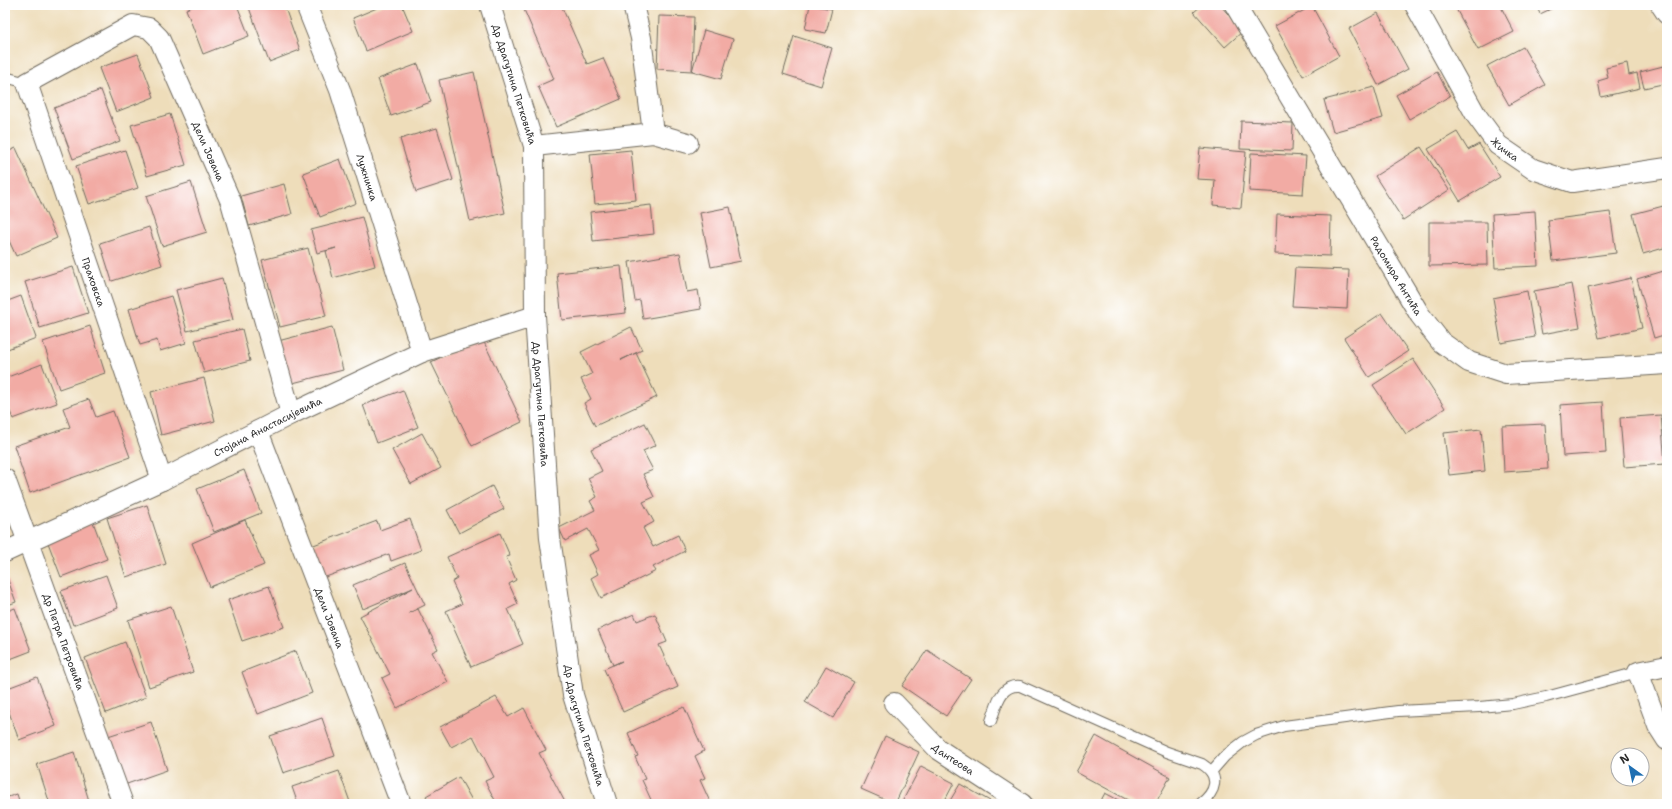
<svg xmlns="http://www.w3.org/2000/svg" width="1672" height="809" viewBox="0 0 1672 809" font-family="'Shantell Sans',sans-serif">
<style>
.building{fill:#f2aba4}
.lines{fill:none;stroke-linecap:round;stroke-linejoin:round}
.service-casing{stroke:#6f695d;stroke-width:12}
.minor-casing{stroke:#6f695d;stroke-width:22}
.service{stroke:#fff;stroke-width:10}
.minor{stroke:#fff;stroke-width:20}
.labels{text-anchor:middle;stroke-width:3;stroke-linejoin:round;paint-order:stroke}
.street-label{font-size:10px;fill:#2b2b2b;stroke:#fff}
</style>
<rect width="100%" height="100%" fill="#fff"/>
<filter id="ink" filterUnits="userSpaceOnUse"><feTurbulence type="fractalNoise" baseFrequency=".025" numOctaves="2"/><feDisplacementMap in="SourceGraphic" scale="8" xChannelSelector="R" yChannelSelector="G"/><feConvolveMatrix kernelMatrix="1 2 1 2 8 2 1 2 1" color-interpolation-filters="sRGB"/></filter>
<filter id="wash" filterUnits="userSpaceOnUse"><feTurbulence type="fractalNoise" baseFrequency=".012" numOctaves="4" result="noise"/><feDisplacementMap in="SourceGraphic" scale="16" xChannelSelector="R" yChannelSelector="G"/><feGaussianBlur stdDeviation="0.9" result="paint"/><feColorMatrix in="noise" values="0 0 0 0 0 0 0 0 0 0 0 0 0 0 0 0 0 1.4 0 .05"/><feComposite in="paint" operator="in"/></filter>
<g filter="url(#wash)">
<rect width="100%" height="100%" fill="#eeddba"/>
<g id="blocks">
<!-- building -->
<g class="building">
<path d="M196 5H237L249 36 203 54 186 9Z"/>
<path d="M248 5H284L300 50 269 62Z"/>
<path d="M384 5H402L413 31 366 51 353 18Z"/>
<path d="M522 5H561L587 64 603 58 621 99 556 127 538 86 554 79Z"/>
<path d="M810 5 832 9 826 33 805 29Z"/>
<path d="M1202 5H1220L1243 31 1225 47 1194 12Z"/>
<path d="M1454 5H1500L1514 32 1478 50Z"/>
<path d="M1536 5H1559L1540 14Z"/>
<path d="M1312 6 1339 56 1303 76 1275 26Z"/>
<path d="M1378 13 1408 69 1378 85 1349 29Z"/>
<path d="M659 16 694 17 692 71 704 30 733 39 721 79 692 71 657 69Z"/>
<path d="M794 36 832 48 821 86 783 74Z"/>
<path d="M1523 47 1545 85 1509 105 1487 66Z"/>
<path d="M138 54 154 97 116 112 99 68Z"/>
<path d="M1627 63 1629 75 1637 73 1640 88 1601 97 1598 81 1608 78 1606 68Z"/>
<path d="M418 64 431 102 391 116 378 79Z"/>
<path d="M1667 65V83L1644 88 1640 72Z"/>
<path d="M474 72 505 213 470 221 439 80Z"/>
<path d="M1437 72 1450 96 1409 119 1396 95Z"/>
<path d="M1374 87 1383 118 1333 132 1324 100Z"/>
<path d="M101 90 120 141 73 159 54 108Z"/>
<path d="M170 114 186 165 147 176 131 125Z"/>
<path d="M1241 121 1293 123 1292 151 1240 149Z"/>
<path d="M437 128 453 180 416 192 400 139Z"/>
<path d="M1457 132 1468 150 1479 144 1500 177 1460 201 1428 149Z"/>
<path d="M1421 147 1449 190 1403 220 1375 176Z"/>
<path d="M16 148 57 238 16 256 5 232V153Z"/>
<path d="M1200 148 1246 152 1241 208 1213 205 1215 180 1197 179Z"/>
<path d="M125 150 138 188 89 204 76 166Z"/>
<path d="M631 150 636 200 595 204 590 154Z"/>
<path d="M1251 153 1306 156 1303 194 1249 191Z"/>
<path d="M340 159 356 203 320 217 303 173Z"/>
<path d="M191 182 207 232 162 246 146 196Z"/>
<path d="M284 184 292 214 249 226 241 196Z"/>
<path d="M651 205 654 234 593 241 590 212Z"/>
<path d="M1667 205V247L1643 254 1633 214Z"/>
<path d="M730 207 741 261 711 267 700 213Z"/>
<path d="M1535 211 1538 266 1495 268 1492 214Z"/>
<path d="M1610 212 1616 253 1553 261 1548 220Z"/>
<path d="M1277 214 1331 216 1330 256 1275 254Z"/>
<path d="M362 217 375 266 333 278 326 251 336 248 317 253 311 230Z"/>
<path d="M1429 222H1487L1488 265 1429 266Z"/>
<path d="M149 227 162 265 112 281 100 243Z"/>
<path d="M308 248 326 316 280 327 262 260Z"/>
<path d="M680 253 687 292 698 290 701 309 643 319 640 300 635 301 629 262Z"/>
<path d="M621 266 626 313 562 320 557 273Z"/>
<path d="M73 267 88 313 40 328 25 282Z"/>
<path d="M1295 268 1349 270 1347 309 1292 306Z"/>
<path d="M1667 270V334L1654 338 1637 279Z"/>
<path d="M222 278 233 320 187 331 176 290Z"/>
<path d="M1631 278 1642 328 1599 338 1588 288Z"/>
<path d="M1572 284 1580 327 1542 334 1534 291Z"/>
<path d="M1527 291 1535 337 1501 343 1493 298Z"/>
<path d="M21 296 36 338 5 350V302Z"/>
<path d="M171 296 186 343 160 351 157 340 140 345 129 309Z"/>
<path d="M1382 313 1408 351 1369 377 1344 338Z"/>
<path d="M90 326 105 373 59 389 43 342Z"/>
<path d="M332 327 343 370 289 384 278 341Z"/>
<path d="M631 327 642 350 621 360 636 353 657 397 595 426 584 403 591 399 581 379 592 374 581 352Z"/>
<path d="M242 329 250 361 204 373 195 340Z"/>
<path d="M482 338 522 422 472 446 431 362Z"/>
<path d="M1413 359 1445 408 1406 434 1373 385Z"/>
<path d="M42 364 57 403 13 419 5 399V378Z"/>
<path d="M204 378 215 421 161 435 151 392Z"/>
<path d="M403 390 418 427 377 443 363 405Z"/>
<path d="M89 399 96 417 113 411 130 457 30 493 14 446 70 427 63 408Z"/>
<path d="M1603 402 1606 453 1563 456 1560 405Z"/>
<path d="M1661 415 1665 464 1624 467 1620 418Z"/>
<path d="M645 423 656 445 643 451 653 470 643 474 654 497 643 502 654 522 643 528 653 547 678 535 685 551 653 567 656 571 601 598 591 578 598 574 589 555 599 550 588 529 565 541 559 528 595 510 590 501 597 497 588 478 602 471 591 449Z"/>
<path d="M1545 424 1548 469 1504 472 1502 426Z"/>
<path d="M1481 429 1485 471 1449 475 1444 433Z"/>
<path d="M422 433 441 468 411 484 392 450Z"/>
<path d="M244 470 261 513 214 532 197 489Z"/>
<path d="M492 486 504 509 459 533 447 510Z"/>
<path d="M147 505 166 564 126 577 107 518Z"/>
<path d="M410 519 421 550 391 561 389 554 323 578 311 546 377 521 380 530Z"/>
<path d="M245 520 264 565 210 587 192 543Z"/>
<path d="M93 522 107 559 61 577 47 540Z"/>
<path d="M500 533 510 556 506 557 516 580 509 584 518 604 508 609 523 644 471 667 446 611 462 604 452 582 457 579 447 557Z"/>
<path d="M405 563 425 605 409 613 418 609 438 649 432 652 448 682 397 708 382 678 390 674 360 616 413 588 363 609 353 585Z"/>
<path d="M5 572 16 602 5 606Z"/>
<path d="M106 575 118 608 73 625 61 591Z"/>
<path d="M269 586 284 627 242 641 228 600Z"/>
<path d="M171 606 193 672 149 687 128 620Z"/>
<path d="M15 608 31 651 5 661V612Z"/>
<path d="M634 614 637 621 655 614 667 642 659 645 678 687 623 712 604 669 622 661 613 665 598 630Z"/>
<path d="M125 642 146 697 106 713 85 658Z"/>
<path d="M927 650 971 679 946 716 902 686Z"/>
<path d="M296 651 312 693 258 714 242 672Z"/>
<path d="M826 666 854 682 833 718 805 702Z"/>
<path d="M37 677 56 726 19 740 5 701V689Z"/>
<path d="M496 697 508 717 524 708 546 750 539 753 566 804H497L485 781 494 777 473 736 451 747 440 727Z"/>
<path d="M684 707 704 751 695 756 705 778 700 780 711 804H648L652 802 642 780 645 779 635 757 638 756 628 733Z"/>
<path d="M322 718 335 756 283 773 270 736Z"/>
<path d="M151 722 167 770 124 785 108 736Z"/>
<path d="M885 736 919 752 895 804 861 789Z"/>
<path d="M1096 736 1170 777 1155 804H1135L1076 772Z"/>
<path d="M74 752 90 804H50L37 764Z"/>
<path d="M921 766 954 783 943 804H901Z"/>
<path d="M339 771 350 802 345 804H298L292 787Z"/>
<path d="M459 777 474 804H430L426 796Z"/>
<path d="M960 784 990 801 988 804H948Z"/>
<path d="M1105 793 1126 804H1099Z"/>
<path d="M17 794 20 804H5V798Z"/>
</g>
</g>
</g>
<g filter="url(#ink)">
<use href="#blocks" fill-opacity="0" stroke="#6f695d" stroke-width="1"/>
<g class="lines">
<!-- service casing -->
<g class="service-casing">
<g id="service">
<path d="M5 77 27 83"/>
<path d="M991 721C997 705 1000 684 1020 686L1167 752 1202 764C1221 776 1216 792 1200 804"/>
<path d="M1211 772 1225 756 1243 742 1256 735 1284 726 1398 711 1479 707 1513 704 1546 697 1638 672"/>
</g>
</g>
<!-- minor casing -->
<g class="minor-casing">
<g id="minor">
<path id="s1" d="M306 5 340 90 422 352"/>
<path id="s2" d="M490 5 534 146 535 316 550 538 573 695 607 804"/>
<path id="s3" d="M1235 5 1420 315 1441 342 1469 362 1506 374 1667 364"/>
<path id="s4" d="M1415 5 1476 115 1498 145 1533 169 1572 182 1667 168"/>
<path d="M1661 5 1667 14"/>
<path d="M653 133 688 143"/>
<path d="M534 146 653 133 641 38 633 5"/>
<path id="s5" d="M258 431 401 804"/>
<path id="s6" d="M5 479 123 804"/>
<path id="s7" d="M162 480 27 83 133 25 149 28 159 38 231 202 291 414"/>
<path id="s8" d="M5 552 162 480 291 414 422 352 535 316"/>
<path d="M1667 666 1638 672 1658 726 1667 740"/>
<path id="s9" d="M894 703 938 749 1022 804"/>
</g>
</g>
<!-- service -->
<use href="#service" class="service"/>
<!-- minor -->
<use href="#minor" class="minor"/>
</g>
</g>
<g class="labels">
<!-- street labels -->
<g class="street-label">
<text dy="4" stroke="none"><textPath href="#s2" startOffset="83">Др Драгутина Петковића</textPath></text>
<text dy="4" stroke="none"><textPath href="#s4" startOffset="171">Жичка</textPath></text>
<text dy="4" stroke="none"><textPath href="#s7" startOffset="694">Дели Јована</textPath></text>
<text dy="4" stroke="none"><textPath href="#s1" startOffset="183">Лужничка</textPath></text>
<text dy="4" stroke="none"><textPath href="#s3" startOffset="315">Радомира Антића</textPath></text>
<text transform="translate(94 282) rotate(71)" y="4">Праховска</text>
<text dy="4" stroke="none"><textPath href="#s2" startOffset="406">Др Драгутина Петковића</textPath></text>
<text dy="4" stroke="none"><textPath href="#s8" startOffset="291">Стојана Анастасијевића</textPath></text>
<text dy="4" stroke="none"><textPath href="#s5" startOffset="200">Дели Јована</textPath></text>
<text dy="4" stroke="none"><textPath href="#s6" startOffset="173">Др Петра Петровића</textPath></text>
<text dy="4" stroke="none"><textPath href="#s2" startOffset="731">Др Драгутина Петковића</textPath></text>
<text dy="4" stroke="none"><textPath href="#s9" startOffset="82">Дантеова</textPath></text>
</g>
</g>
<!-- margin -->
<rect width="1672" height="809" fill="none" stroke="#fff" stroke-width="20"/>
<!-- north arrow -->
<g transform="translate(1630 767) rotate(327)"><circle r="19" fill="#ffffff" stroke="#aaaaaa"/>
<path d="M0-3L7 15L0 10L-7 15Z" fill="#1f6fb2"/>
<text y="-6" font-size="11" font-weight="bold" text-anchor="middle" fill="#2b2b2b">N</text>
</g>
</svg>
